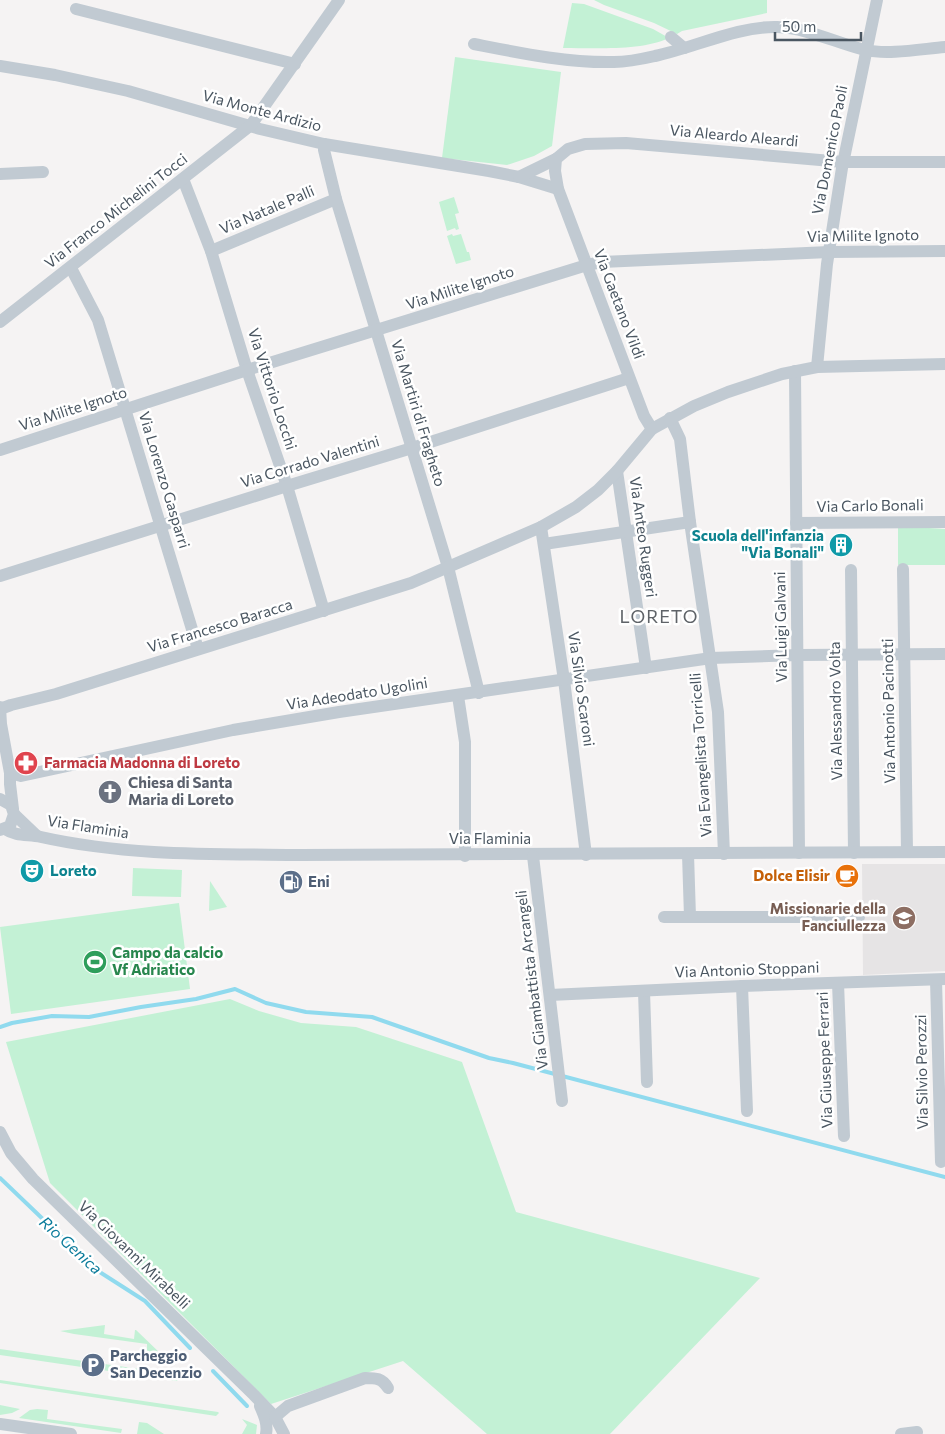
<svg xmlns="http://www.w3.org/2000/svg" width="945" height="1434" viewBox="0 0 945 1434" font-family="Commissioner,sans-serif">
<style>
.education{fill:#e6e4e5}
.green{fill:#c3f1d5}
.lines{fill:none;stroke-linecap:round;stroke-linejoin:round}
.stream{stroke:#90daee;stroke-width:4}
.minor{stroke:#c1cad2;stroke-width:12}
.labels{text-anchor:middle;stroke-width:5;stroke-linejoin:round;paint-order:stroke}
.street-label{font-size:15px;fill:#4a5661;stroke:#fff}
.culture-label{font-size:15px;font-weight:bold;fill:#0d838f;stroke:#fff;text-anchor:end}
.health-label{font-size:15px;font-weight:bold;fill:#be3a42;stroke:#fff;text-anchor:start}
.worship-label{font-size:15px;font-weight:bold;fill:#5b616d;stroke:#fff;text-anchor:start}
.food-label{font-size:15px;font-weight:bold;fill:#c56008;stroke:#fff;text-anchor:end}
.service-label{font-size:15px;font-weight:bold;fill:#4e5e75;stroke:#fff;text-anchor:start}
.education-label{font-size:15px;font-weight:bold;fill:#785e54;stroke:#fff;text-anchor:end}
.leisure-label{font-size:15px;font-weight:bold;fill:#27864d;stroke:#fff;text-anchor:start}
.water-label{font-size:16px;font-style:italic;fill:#0c7c9b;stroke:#fff}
.quarter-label{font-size:18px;letter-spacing:1px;fill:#5f6368;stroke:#fff}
</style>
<rect width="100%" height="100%" fill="#f5f3f3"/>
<!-- education -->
<path class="education" d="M862 864H945V971L863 975Z"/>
<!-- green -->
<g class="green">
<path d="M594 0H767V13L682 31 677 34 654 23 604 5Z"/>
<path d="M572 3 584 4 653 29 669 38C642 51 594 48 563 48Z"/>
<path d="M455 57 561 72 552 146 534 156 507 165 442 158Z"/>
<path d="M454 197 459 213 455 214 459 229 456 230 455 228 447 231 439 202Z"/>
<path d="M452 234 453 236 461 234 467 252H469L471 260 456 264 447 236Z"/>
<path d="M898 526 945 529V565H898Z"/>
<path d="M133 868 182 870 181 897 132 896Z"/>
<path d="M210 881 227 907 209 911Z"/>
<path d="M179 903 190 989 11 1014 0 927Z"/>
<path d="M230 999 259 1011 301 1023 356 1027 462 1062 516 1212 760 1278 610 1434H487L403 1361 271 1404 50 1183 6 1042Z"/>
<path d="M105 1325 104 1334 134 1339 135 1330H136L161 1354 147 1352V1344L74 1334 60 1331Z"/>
<path d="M0 1349 174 1374 178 1379 177 1381 0 1355Z"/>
<path d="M0 1380 218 1412 219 1413 216 1416 0 1383Z"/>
<path d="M0 1405 20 1409 12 1413 0 1415Z"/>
<path d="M37 1409 48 1410 47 1419 122 1429 121 1433 19 1418 30 1410Z"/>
<path d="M242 1419 257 1425 256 1434H242L247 1425Z"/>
<path d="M139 1422 147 1423 164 1434H137Z"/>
</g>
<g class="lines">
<!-- stream -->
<g class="stream">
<path d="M0 1027 12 1023 52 1016 89 1017 141 1007 196 999 235 989 266 1003 306 1012 372 1017 489 1058 513 1063 945 1177"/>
<path d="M0 1178 95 1269 145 1301 190 1348"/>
<path d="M213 1371 247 1406"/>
</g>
<!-- minor -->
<g class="minor">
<path d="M76 9 295 64"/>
<path d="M671 37 684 48"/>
<path d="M474 44C520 53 567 63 614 62 627 62 642 59 655 56 694 48 737 26 777 27 808 28 836 43 865 50 889 55 921 49 945 47"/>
<path d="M0 66 55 75 128 91 260 129 324 144 489 171 519 177 558 189"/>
<path d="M324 144V150L336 199 448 567 479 693"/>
<path d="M0 174 43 172"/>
<path d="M519 177 556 159"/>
<path d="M183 179 211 251 247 370 287 486 324 611"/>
<path d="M211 251 336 199"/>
<path d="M71 268 98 320 198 649"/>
<path d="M0 322 251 125 339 0"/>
<path d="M817 367 827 264 842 168 877 0"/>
<path d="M795 371 799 853"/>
<path d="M670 418 680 439 690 522 718 712 724 854"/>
<path d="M652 429 644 416 558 189 555 171 556 159 568 149 585 144 626 143 843 162H945"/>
<path d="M0 450 247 370 587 265 602 262 829 252 945 251"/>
<path d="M617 471 646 668"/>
<path d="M796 523 945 522"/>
<path d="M541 527 564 680 586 855"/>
<path d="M544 544 690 522"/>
<path d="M903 569 907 852"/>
<path d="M851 570 854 853"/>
<path d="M0 576 287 486 412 448 629 378"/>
<path d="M458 696 465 742V856"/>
<path d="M0 707 1 724 10 773V784L13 809"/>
<path d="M0 709 11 705 56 694 411 583 541 527 576 507 598 490 617 471 652 429 694 406 728 392 782 374 817 367 945 364"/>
<path d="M10 773 21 776 233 730 339 712 711 658 798 655 945 654"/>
<path d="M0 799 11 805 14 814 10 826 0 830"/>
<path d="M14 814 37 836"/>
<path d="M5 829C17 837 28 834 41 837 126 856 214 854 301 855 515 856 730 855 945 852"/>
<path d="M688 854 690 917"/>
<path d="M533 856 562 1101"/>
<path d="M664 917H859"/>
<path d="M936 980 941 1162"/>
<path d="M838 983 844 1136"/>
<path d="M742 986 747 1111"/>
<path d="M644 991 647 1082"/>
<path d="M550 995 742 986 945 979"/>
<path d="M0 1132 11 1153 33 1179 254 1395 275 1417 284 1434"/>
<path d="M260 1406C264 1415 268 1424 266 1434"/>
<path d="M275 1417 288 1406 365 1378C376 1378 382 1378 388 1388"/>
<path d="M0 1424 71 1434"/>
<path d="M901 1434 917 1432"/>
</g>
</g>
<!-- icons -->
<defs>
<g id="building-disc" transform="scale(1.25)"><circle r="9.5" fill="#0f9aa8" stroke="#fff"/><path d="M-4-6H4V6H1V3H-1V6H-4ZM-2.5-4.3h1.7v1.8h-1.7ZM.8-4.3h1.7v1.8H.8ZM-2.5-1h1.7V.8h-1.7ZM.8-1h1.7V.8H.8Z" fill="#fff"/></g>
<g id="pharmacy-disc" transform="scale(1.25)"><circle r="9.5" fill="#e0444e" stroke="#fff"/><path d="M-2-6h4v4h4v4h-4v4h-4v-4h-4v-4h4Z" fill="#fff"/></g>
<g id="church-disc" transform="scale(1.25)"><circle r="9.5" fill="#6b7280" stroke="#fff"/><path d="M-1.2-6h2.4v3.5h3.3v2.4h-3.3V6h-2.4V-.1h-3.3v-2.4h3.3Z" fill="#fff"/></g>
<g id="theatre-disc" transform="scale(1.25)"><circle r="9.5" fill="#0f9aa8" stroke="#fff"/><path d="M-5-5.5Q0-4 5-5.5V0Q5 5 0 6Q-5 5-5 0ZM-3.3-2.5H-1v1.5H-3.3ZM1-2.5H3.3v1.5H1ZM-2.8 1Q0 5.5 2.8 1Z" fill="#fff"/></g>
<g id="cafe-disc" transform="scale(1.25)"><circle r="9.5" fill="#e8710a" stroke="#fff"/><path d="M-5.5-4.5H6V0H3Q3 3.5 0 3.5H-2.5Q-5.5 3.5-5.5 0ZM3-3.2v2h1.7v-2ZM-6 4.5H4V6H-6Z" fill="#fff"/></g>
<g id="fuel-disc" transform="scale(1.25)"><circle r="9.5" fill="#5c6f8a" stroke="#fff"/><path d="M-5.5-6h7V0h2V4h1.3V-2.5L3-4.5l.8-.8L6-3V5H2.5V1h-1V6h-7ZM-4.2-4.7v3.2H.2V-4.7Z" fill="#fff"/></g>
<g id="school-disc" transform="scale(1.25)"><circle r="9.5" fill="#8d6e63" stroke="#fff"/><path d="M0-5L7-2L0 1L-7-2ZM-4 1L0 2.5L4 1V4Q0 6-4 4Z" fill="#fff"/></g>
<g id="stadium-disc" transform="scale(1.25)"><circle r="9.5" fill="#2e9e5b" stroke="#fff"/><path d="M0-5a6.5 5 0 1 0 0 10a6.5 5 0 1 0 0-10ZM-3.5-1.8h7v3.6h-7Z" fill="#fff"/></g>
<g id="parking-disc" transform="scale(1.25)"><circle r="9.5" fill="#5c6f8a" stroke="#fff"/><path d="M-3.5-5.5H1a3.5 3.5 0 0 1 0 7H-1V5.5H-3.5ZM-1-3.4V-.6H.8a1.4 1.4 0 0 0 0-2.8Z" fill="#fff"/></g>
</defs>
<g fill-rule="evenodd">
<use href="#building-disc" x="841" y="545"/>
<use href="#pharmacy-disc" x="26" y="763"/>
<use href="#church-disc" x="110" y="792"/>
<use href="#theatre-disc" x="32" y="871"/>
<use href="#cafe-disc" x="847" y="876"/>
<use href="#fuel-disc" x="291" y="882"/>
<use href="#school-disc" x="904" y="918"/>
<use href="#stadium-disc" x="95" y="962"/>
<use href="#parking-disc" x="93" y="1365"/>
</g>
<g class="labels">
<!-- street labels -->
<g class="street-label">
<text transform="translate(262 111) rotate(15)" y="5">Via Monte Ardizio</text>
<text transform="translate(734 136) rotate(5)" y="5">Via Aleardo Aleardi</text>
<text transform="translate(830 150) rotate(-79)" y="5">Via Domenico Paoli</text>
<text transform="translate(267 210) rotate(-23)" y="5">Via Natale Palli</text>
<text transform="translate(116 211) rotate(-38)" y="5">Via Franco Michelini Tocci</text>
<text transform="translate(863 236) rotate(-1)" y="5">Via Milite Ignoto</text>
<text transform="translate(460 288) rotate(-18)" y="5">Via Milite Ignoto</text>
<text transform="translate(619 304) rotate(69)" y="5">Via Gaetano Vildi</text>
<text transform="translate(272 389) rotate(72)" y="5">Via Vittorio Locchi</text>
<text transform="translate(73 409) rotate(-18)" y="5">Via Milite Ignoto</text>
<text transform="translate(418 413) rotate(73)" y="5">Via Martiri di Fragheto</text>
<text transform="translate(310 462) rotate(-17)" y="5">Via Corrado Valentini</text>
<text transform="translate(164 480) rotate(73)" y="5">Via Lorenzo Gasparri</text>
<text transform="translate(870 506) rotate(-1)" y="5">Via Carlo Bonali</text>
<text transform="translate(643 537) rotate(82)" y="5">Via Anteo Ruggeri</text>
<text transform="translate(220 626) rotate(-17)" y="5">Via Francesco Baracca</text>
<text transform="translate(781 627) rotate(-91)" y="5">Via Luigi Galvani</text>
<text transform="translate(581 689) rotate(82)" y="5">Via Silvio Scaroni</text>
<text transform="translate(357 694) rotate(-9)" y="5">Via Adeodato Ugolini</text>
<text transform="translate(836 711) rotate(-91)" y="5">Via Alessandro Volta</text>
<text transform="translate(889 711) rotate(-91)" y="5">Via Antonio Pacinotti</text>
<text transform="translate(701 755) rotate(-94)" y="5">Via Evangelista Torricelli</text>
<text transform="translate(88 827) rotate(9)" y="5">Via Flaminia</text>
<text x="490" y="844">Via Flaminia</text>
<text transform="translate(747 970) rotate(-2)" y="5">Via Antonio Stoppani</text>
<text transform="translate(532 980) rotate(-97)" y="5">Via Giambattista Arcangeli</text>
<text transform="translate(825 1060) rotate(-92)" y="5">Via Giuseppe Ferrari</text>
<text transform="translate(922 1072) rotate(-91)" y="5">Via Silvio Perozzi</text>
<text transform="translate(134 1255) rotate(44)" y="5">Via Giovanni Mirabelli</text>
</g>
<!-- culture labels -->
<g class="culture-label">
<text x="824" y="541">Scuola dell'infanzia<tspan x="824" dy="17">"Via Bonali"</tspan></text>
<text x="50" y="876" text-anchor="start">Loreto</text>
</g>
<!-- health labels -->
<g class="health-label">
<text x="44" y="768">Farmacia Madonna di Loreto</text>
</g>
<!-- worship labels -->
<g class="worship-label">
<text x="128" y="788">Chiesa di Santa<tspan x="128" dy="17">Maria di Loreto</tspan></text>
</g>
<!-- food labels -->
<g class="food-label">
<text x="830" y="881">Dolce Elisir</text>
</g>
<!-- service labels -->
<g class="service-label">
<text x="308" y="887">Eni</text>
<text x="110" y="1361">Parcheggio<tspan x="110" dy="17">San Decenzio</tspan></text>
</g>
<!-- education labels -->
<g class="education-label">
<text x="886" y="914">Missionarie della<tspan x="886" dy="17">Fanciullezza</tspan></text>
</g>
<!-- leisure labels -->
<g class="leisure-label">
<text x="112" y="958">Campo da calcio<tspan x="112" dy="17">Vf Adriatico</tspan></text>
</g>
<!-- water labels -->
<g class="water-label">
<text transform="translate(71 1245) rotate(42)" y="6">Rio Genica</text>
</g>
<!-- quarter labels -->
<g class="quarter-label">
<text x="659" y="623">LORETO</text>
</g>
</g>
<!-- scale -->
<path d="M775 32v8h86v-8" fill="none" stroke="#4a5661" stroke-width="2.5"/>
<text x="782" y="32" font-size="15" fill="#4a5661" stroke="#ffffff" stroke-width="4" paint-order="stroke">50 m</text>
</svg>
